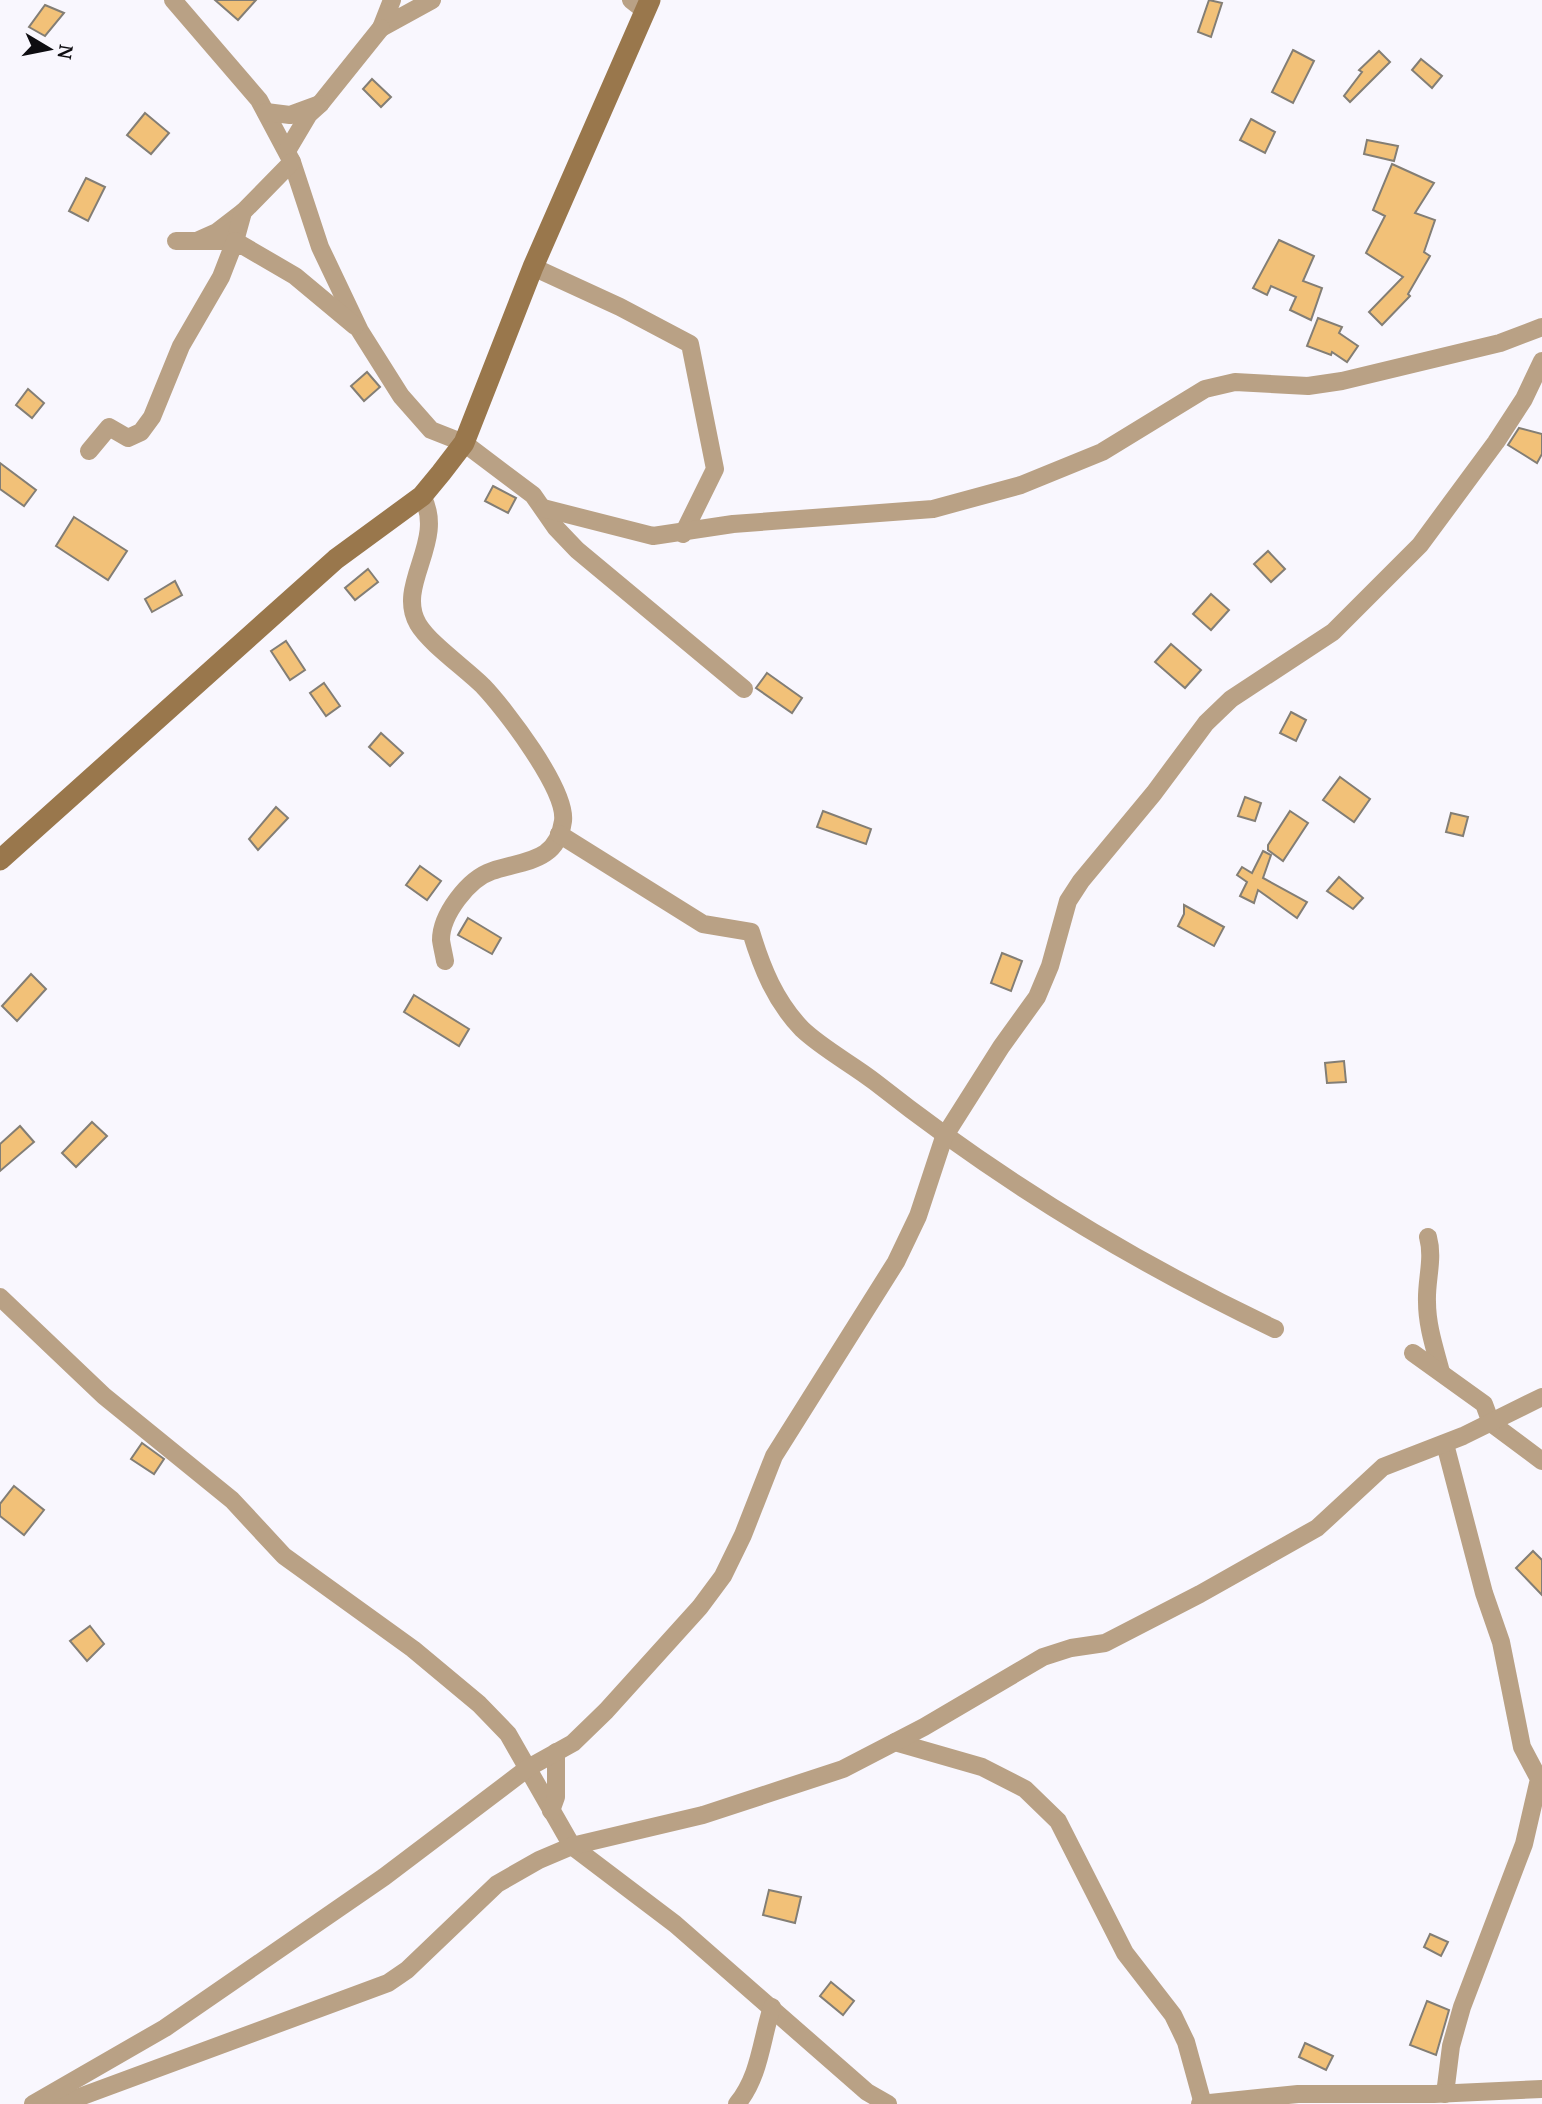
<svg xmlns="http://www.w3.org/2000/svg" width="1542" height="2104" viewBox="0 0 1542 2104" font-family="'PT Serif',serif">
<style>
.building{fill:#f2c178;stroke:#837e75;stroke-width:2}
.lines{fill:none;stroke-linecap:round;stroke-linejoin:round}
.minor{stroke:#b9a185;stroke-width:18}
.secondary{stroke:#99774c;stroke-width:21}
</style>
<rect width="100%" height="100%" fill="#f9f7fe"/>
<!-- building -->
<g class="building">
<path d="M215 0H256L238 20Z"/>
<path d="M1209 0 1222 3 1211 37 1198 32Z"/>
<path d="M45 5 64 13 45 36 29 27Z"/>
<path d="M1293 50 1314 61 1293 103 1272 92Z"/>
<path d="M1379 51 1390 62 1350 102 1344 96 1362 72 1359 70Z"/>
<path d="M1421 59 1442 76 1432 88 1412 70Z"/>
<path d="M372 79 391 97 381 107 363 89Z"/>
<path d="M145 113 169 133 151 154 127 135Z"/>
<path d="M1251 119 1275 132 1265 153 1240 140Z"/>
<path d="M1367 140 1398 146 1394 161 1364 154Z"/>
<path d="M1392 164 1434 183 1415 213 1435 220 1424 252 1430 256 1408 294 1410 296 1382 325 1369 312 1403 277 1366 253 1385 216 1373 210Z"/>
<path d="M86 178 105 187 88 221 69 211Z"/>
<path d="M1279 240 1314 256 1303 281 1322 288 1311 320 1290 310 1296 297 1271 286 1267 295 1253 288Z"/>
<path d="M1318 318 1342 327 1339 333 1358 346 1347 362 1332 352 1331 355 1307 346Z"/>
<path d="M367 372 380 387 364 401 351 386Z"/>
<path d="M28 389 44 403 32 418 16 405Z"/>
<path d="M1519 428 1542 434V454L1537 463 1508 445Z"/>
<path d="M0 463 36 490 24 506 0 489Z"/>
<path d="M493 486 516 498 508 513 485 501Z"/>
<path d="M74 517 127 551 108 580 56 546Z"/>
<path d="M1268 551 1285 569 1271 582 1254 564Z"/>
<path d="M368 569 378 582 355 600 345 588Z"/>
<path d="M175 581 182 595 152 612 145 599Z"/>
<path d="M1211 594 1229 610 1211 630 1193 614Z"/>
<path d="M286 641 305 670 290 680 271 651Z"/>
<path d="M1171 644 1201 670 1185 688 1155 662Z"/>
<path d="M767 673 802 698 792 713 756 688Z"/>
<path d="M324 683 340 706 326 716 310 693Z"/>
<path d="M1291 712 1306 720 1296 741 1280 733Z"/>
<path d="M381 733 403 753 390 766 369 747Z"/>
<path d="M1340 777 1370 799 1354 822 1323 800Z"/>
<path d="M1245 797 1261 803 1255 821 1238 816Z"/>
<path d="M276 807 288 818 258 850 249 839Z"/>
<path d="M823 811 871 829 866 844 817 827Z"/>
<path d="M1290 811 1308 823 1283 861 1268 850V845Z"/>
<path d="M1451 813 1468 817 1463 836 1446 832Z"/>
<path d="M1263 851 1271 855 1263 878 1307 902 1297 918 1258 890 1254 903 1240 896 1247 882 1237 875 1242 867 1252 873Z"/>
<path d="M420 866 441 881 427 900 406 885Z"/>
<path d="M1339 877 1363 898 1353 909 1327 891Z"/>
<path d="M1184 905 1224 927 1214 946 1178 926 1184 914Z"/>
<path d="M468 918 501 938 492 954 458 935Z"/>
<path d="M1002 953 1022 961 1011 991 991 983Z"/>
<path d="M31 974 46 989 17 1021 2 1006Z"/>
<path d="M414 995 469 1029 459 1046 404 1012Z"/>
<path d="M1344 1061 1346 1082 1327 1083 1325 1063Z"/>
<path d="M92 1122 107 1136 76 1167 62 1153Z"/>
<path d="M20 1126 34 1142 0 1171V1144Z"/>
<path d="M142 1443 164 1459 154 1474 131 1459Z"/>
<path d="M14 1486 44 1510 24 1535 0 1516V1504Z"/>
<path d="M1533 1551 1542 1560V1595L1516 1568Z"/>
<path d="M90 1626 104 1644 87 1661 70 1641Z"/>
<path d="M769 1890 801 1897 795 1923 763 1915Z"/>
<path d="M1430 1934 1448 1942 1441 1956 1424 1947Z"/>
<path d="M831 1982 854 2001 843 2015 820 1996Z"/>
<path d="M1427 2001 1449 2010 1436 2055 1410 2045Z"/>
<path d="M1305 2043 1333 2056 1326 2070 1299 2057Z"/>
</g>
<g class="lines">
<!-- minor -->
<g class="minor">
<path d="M173 0 259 100 292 162 320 247 360 331 401 396 431 430 464 443 533 495 556 528 577 550 744 689"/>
<path d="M392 0 381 28 432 0"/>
<path d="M631 0 645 11"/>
<path d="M320 104 381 28"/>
<path d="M266 112 290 115 320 104 309 114 287 151"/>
<path d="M199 240 217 232 243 212"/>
<path d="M176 241H235L243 212 292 162"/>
<path d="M533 267 620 307 690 344 715 469 683 534"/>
<path d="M89 451 109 427 128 438 141 432 152 417 181 346 221 277 235 241 295 276 355 326"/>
<path d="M422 496C447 541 395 585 418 624 429 643 466 669 483 686 505 709 567 790 563 821 557 863 524 860 492 871 468 879 441 915 441 940 442 947 444 955 445 961"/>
<path d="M543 508 653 536 733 524 933 509 1021 485 1102 452 1205 389 1235 382 1308 386 1342 381 1500 343 1542 327"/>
<path d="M559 834 703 924 751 932C762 968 775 1001 802 1029 823 1049 852 1064 875 1082 999 1180 1132 1261 1275 1329"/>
<path d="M1428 1237C1434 1259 1426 1280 1427 1302 1427 1326 1435 1349 1441 1372"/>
<path d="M0 1297 104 1396 232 1500 284 1556 413 1649 479 1704 508 1734 572 1846 675 1924 867 2092 888 2104"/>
<path d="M1413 1353 1484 1404 1491 1423 1542 1461"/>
<path d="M1445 1444 1484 1593 1501 1642 1522 1747 1539 1779 1524 1844 1462 2007 1451 2046 1445 2094"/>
<path d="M895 1742 982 1767 1025 1789 1058 1821 1125 1953 1173 2015 1186 2042 1203 2104"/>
<path d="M551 1811 556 1797V1752"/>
<path d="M41 2103 69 2101 388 1983 407 1970 497 1884 539 1860 572 1846 703 1815 843 1769 924 1727 1043 1657 1071 1648 1105 1643 1200 1594 1317 1528 1383 1467 1463 1436 1542 1397"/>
<path d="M33 2104 165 2028 384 1877 528 1768 573 1743 606 1711 700 1607 723 1576 743 1535 774 1456 896 1262 918 1216 944 1137 1001 1047 1037 997 1050 966 1068 901 1081 881 1154 793 1206 723 1231 699 1333 632 1420 545 1496 442 1524 399 1542 361"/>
<path d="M737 2104C760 2076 761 2041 772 2007"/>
<path d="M1200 2104 1298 2094H1434L1542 2089"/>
</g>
<!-- secondary -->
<path class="secondary" d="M0 860 336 559 422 496 441 473 464 443 533 267 650 0"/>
</g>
<!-- north arrow -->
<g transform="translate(49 49) rotate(100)" stroke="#f9f7fe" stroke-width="5" paint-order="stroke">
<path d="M0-5L12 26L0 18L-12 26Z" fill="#0e0d11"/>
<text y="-10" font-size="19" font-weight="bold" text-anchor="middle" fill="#0e0d11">N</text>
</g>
</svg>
